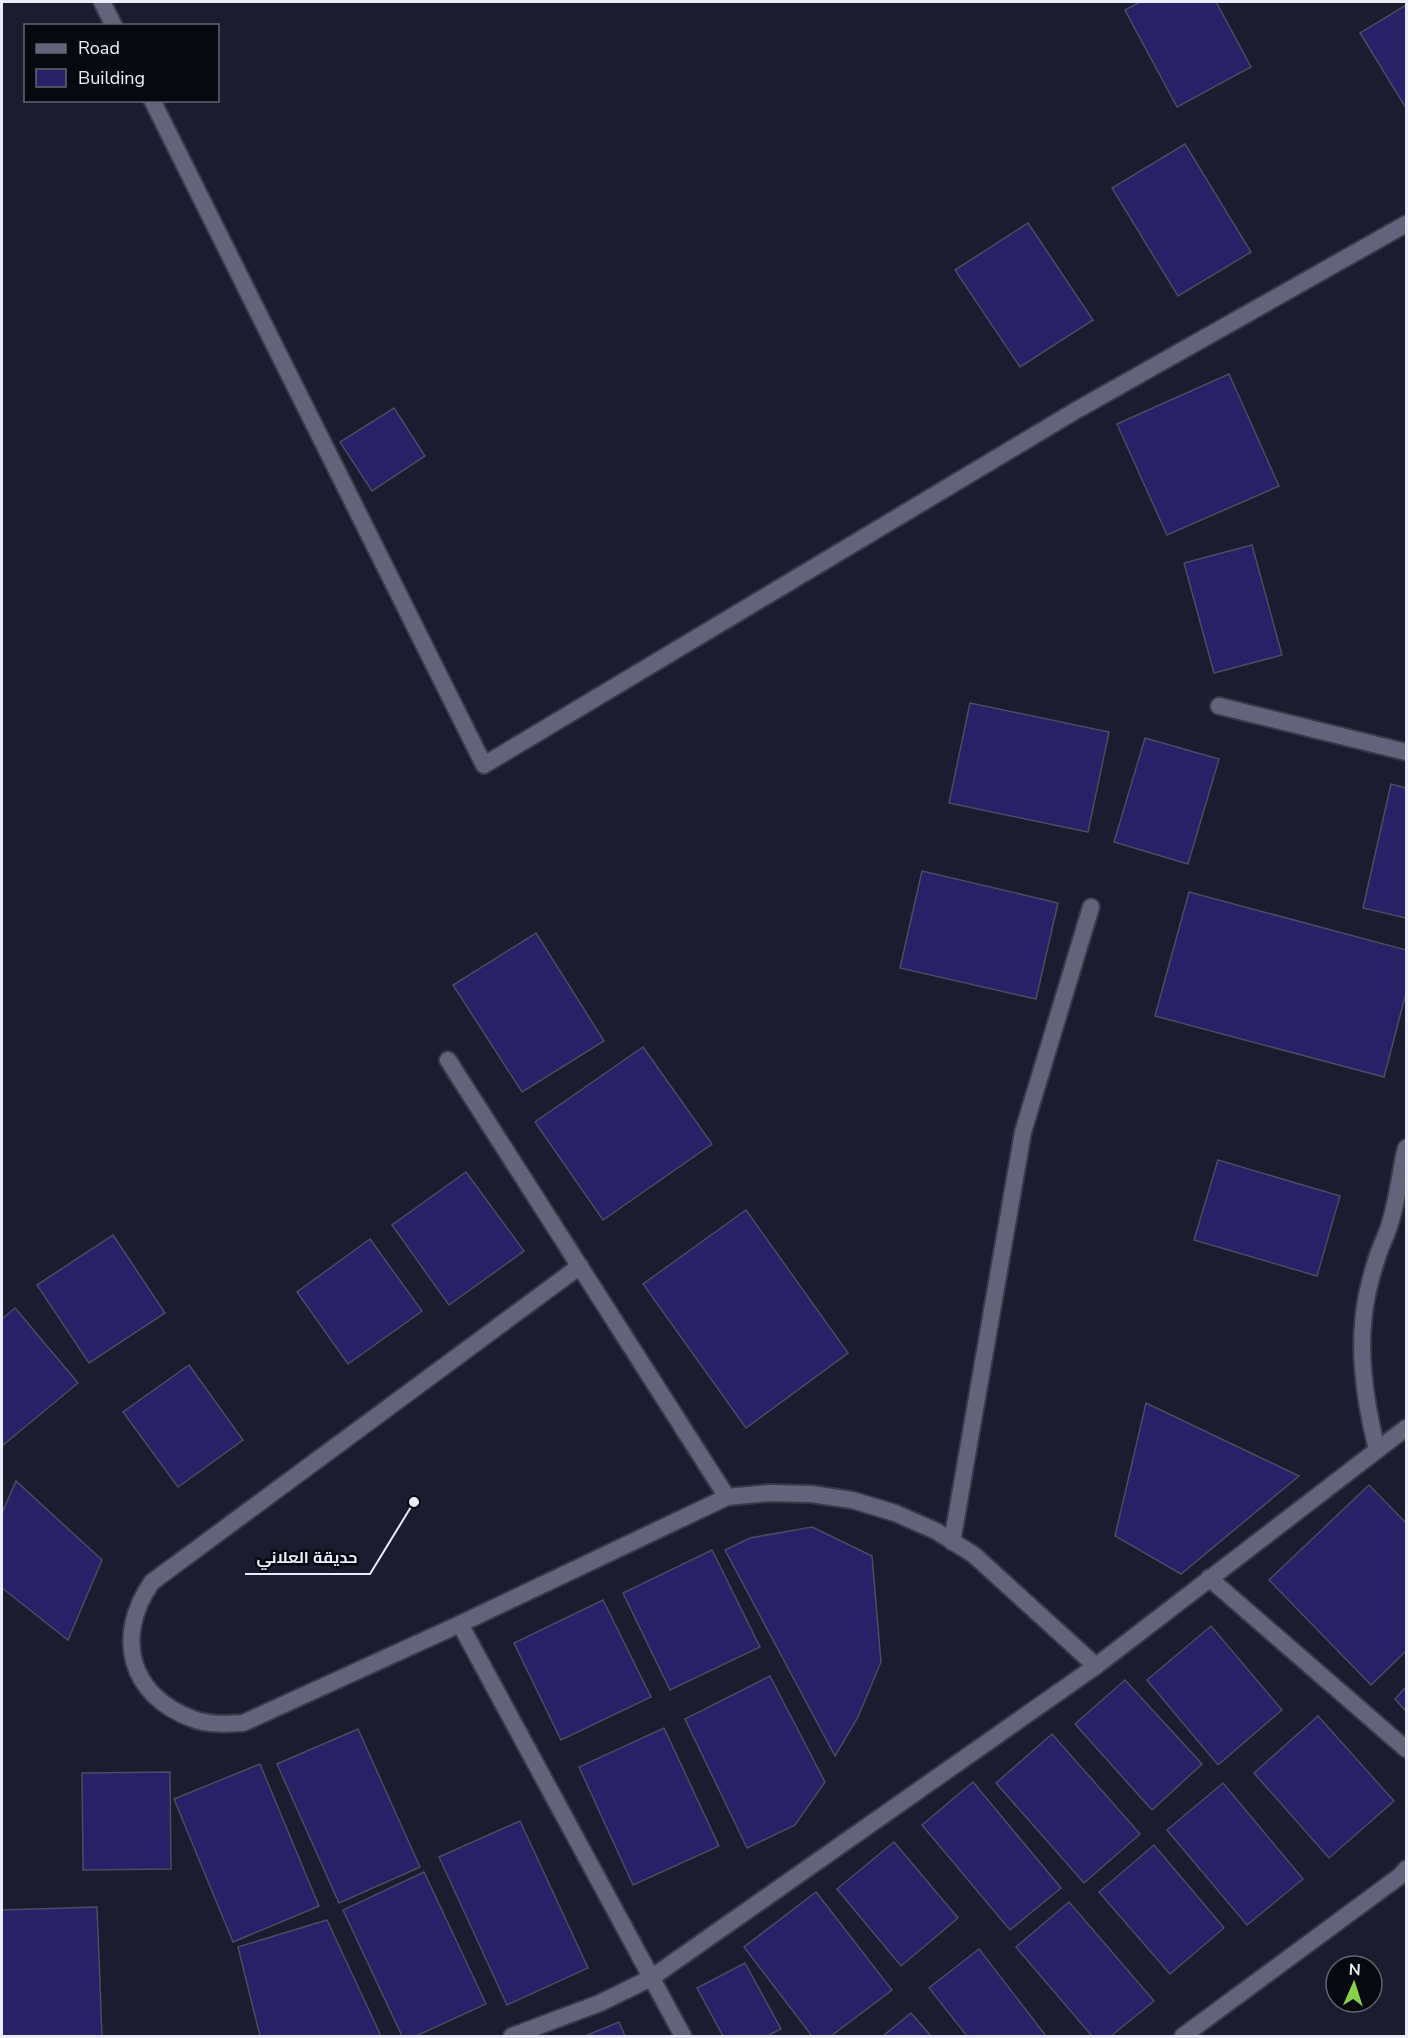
<svg xmlns="http://www.w3.org/2000/svg" width="1408" height="2038" viewBox="0 0 1408 2038" font-family="'Nunito Sans',Cairo,sans-serif">
<style>
.building{fill:#2a2068;stroke:#4b4b62;stroke-width:1.5}
.lines{fill:none;stroke-linecap:round;stroke-linejoin:round}
.minor-casing{stroke:#393949;stroke-width:20}
.tertiary-casing{stroke:#393949;stroke-width:20}
.minor{stroke:#63647c;stroke-width:16}
.tertiary{stroke:#63647c;stroke-width:16}
.leader{fill:none;stroke:#ecedfb;stroke-width:2}
.callout-dot{fill:#ecedfb;stroke:#080810;stroke-width:2}
.callout-label{font-size:16px;text-anchor:middle;font-weight:bold;fill:#ecedfb;stroke:#080810;stroke-width:5;stroke-linejoin:round;paint-order:stroke}
</style>
<rect width="100%" height="100%" fill="#1c1c30"/>
<!-- building -->
<g class="building">
<path d="M1140 2H1216L1251 67 1177 107 1125 10Z"/>
<path d="M1406 5V108L1360 33Z"/>
<path d="M1185 144 1251 252 1178 296 1112 188Z"/>
<path d="M1028 223 1093 320 1020 367 955 270Z"/>
<path d="M1229 374 1279 486 1167 535 1117 424Z"/>
<path d="M394 408 425 456 372 491 340 442Z"/>
<path d="M1252 545 1282 655 1214 673 1184 563Z"/>
<path d="M970 703 1109 732 1088 832 949 803Z"/>
<path d="M1145 738 1219 759 1188 864 1114 842Z"/>
<path d="M1391 784 1406 788V918L1363 908Z"/>
<path d="M922 871 1058 903 1036 999 900 968Z"/>
<path d="M1189 892 1406 950V993L1384 1077 1155 1016Z"/>
<path d="M536 933 604 1041 522 1092 453 985Z"/>
<path d="M643 1047 712 1144 603 1220 535 1122Z"/>
<path d="M1218 1160 1340 1196 1317 1276 1194 1240Z"/>
<path d="M466 1172 524 1251 449 1305 392 1225Z"/>
<path d="M746 1210 848 1353 746 1428 643 1284Z"/>
<path d="M113 1235 165 1313 89 1363 37 1285Z"/>
<path d="M370 1239 422 1311 348 1364 297 1292Z"/>
<path d="M15 1308 78 1383 2 1446V1319Z"/>
<path d="M189 1365 243 1440 178 1487 123 1412Z"/>
<path d="M1146 1403 1299 1476 1181 1574 1115 1536Z"/>
<path d="M16 1481 102 1560 68 1640 2 1588V1513Z"/>
<path d="M1369 1485 1406 1523V1651L1371 1685 1269 1580Z"/>
<path d="M812 1527 872 1556 881 1662 858 1717 835 1756 725 1550 750 1538Z"/>
<path d="M712 1550 760 1647 670 1690 623 1593Z"/>
<path d="M603 1600 651 1697 561 1740 514 1643Z"/>
<path d="M1211 1626 1282 1710 1218 1765 1147 1680Z"/>
<path d="M770 1676 825 1782 795 1825 747 1848 685 1719Z"/>
<path d="M1125 1680 1202 1764 1152 1810 1075 1724Z"/>
<path d="M1406 1687V1711L1395 1699Z"/>
<path d="M1318 1716 1394 1801 1329 1858 1254 1773Z"/>
<path d="M664 1728 719 1846 633 1885 579 1767Z"/>
<path d="M358 1729 420 1867 339 1903 277 1764Z"/>
<path d="M1052 1734 1140 1834 1084 1883 996 1783Z"/>
<path d="M260 1764 319 1906 233 1942 174 1799Z"/>
<path d="M170 1772 171 1869 83 1870 82 1773Z"/>
<path d="M973 1782 1061 1888 1010 1930 922 1825Z"/>
<path d="M1223 1783 1303 1879 1247 1925 1167 1830Z"/>
<path d="M520 1821 588 1968 507 2005 439 1857Z"/>
<path d="M894 1842 958 1918 901 1966 837 1889Z"/>
<path d="M1154 1845 1224 1928 1170 1974 1099 1892Z"/>
<path d="M424 1872 486 2004 416 2036H402L343 1910Z"/>
<path d="M816 1892 892 1990 831 2036H812L744 1947Z"/>
<path d="M1069 1902 1154 2001 1111 2036H1092L1016 1947Z"/>
<path d="M97 1907 102 2036H2V1910Z"/>
<path d="M327 1920 381 2036H260L238 1947Z"/>
<path d="M979 1949 1046 2036H967L929 1988Z"/>
<path d="M745 1963 781 2029 767 2036H723L697 1988Z"/>
<path d="M911 2013 931 2036H883Z"/>
<path d="M619 2022 625 2036H585Z"/>
</g>
<g class="lines">
<!-- minor casing -->
<g class="minor-casing">
<g id="minor">
<path d="M102 2 114 26"/>
<path d="M152 100 484 765 1075 411 1406 224"/>
<path d="M1219 706 1406 752"/>
<path d="M448 1060 727 1497"/>
<path d="M580 1266 152 1582C114 1636 129 1696 193 1719 209 1725 226 1724 243 1723L460 1624 727 1497 769 1493 811 1494 852 1500 895 1513 936 1531 974 1555 1096 1666"/>
<path d="M1377 1450C1364 1397 1356 1344 1368 1290 1371 1278 1374 1266 1378 1255 1382 1243 1388 1232 1391 1220 1398 1197 1400 1172 1406 1148"/>
<path d="M952 1542 1023 1132 1091 907"/>
<path d="M1209 1578 1406 1749"/>
<path d="M460 1624 683 2036"/>
<path d="M512 2036 600 2003 651 1978 1096 1666 1406 1428"/>
</g>
</g>
<!-- tertiary casing -->
<g class="tertiary-casing">
<path id="tertiary" d="M1183 2036 1400 1876 1406 1869"/>
</g>
<!-- minor -->
<use href="#minor" class="minor"/>
<!-- tertiary -->
<use href="#tertiary" class="tertiary"/>
</g>
<!-- callouts -->
<path class="leader" d="M414 1502L370 1574H245"/>
<circle class="callout-dot" cx="414" cy="1502" r="6"/>
<g class="callout-label">
<text x="307" y="1563">حديقة العلاني</text>
</g>
<!-- border -->
<rect width="1408" height="2038" fill="none" stroke="#ecedfb" stroke-width="6"/>
<!-- legend -->
<rect x="24" y="24" width="195" height="78" fill="#080810" stroke="#63646e" stroke-width="1.5"/>
<rect x="36" y="44" width="30" height="9" fill="#63647c" stroke="#63646e" stroke-width="1.5"/>
<text x="78" y="54" font-size="18" fill="#ecedfb">Road</text>
<rect x="36" y="69" width="30" height="18" fill="#2a2068" stroke="#63646e" stroke-width="1.5"/>
<text x="78" y="84" font-size="18" fill="#ecedfb">Building</text>
<!-- north arrow -->
<g transform="translate(1354 1984) rotate(3)"><circle r="28" fill="#080810" stroke="#63646e" stroke-width="1.5"/>
<path d="M0-4.5L10 22L0 15L-10 22Z" fill="#88cf4a"/>
<text y="-9" font-size="16" font-weight="bold" text-anchor="middle" fill="#ecedfb">N</text>
</g>
</svg>
